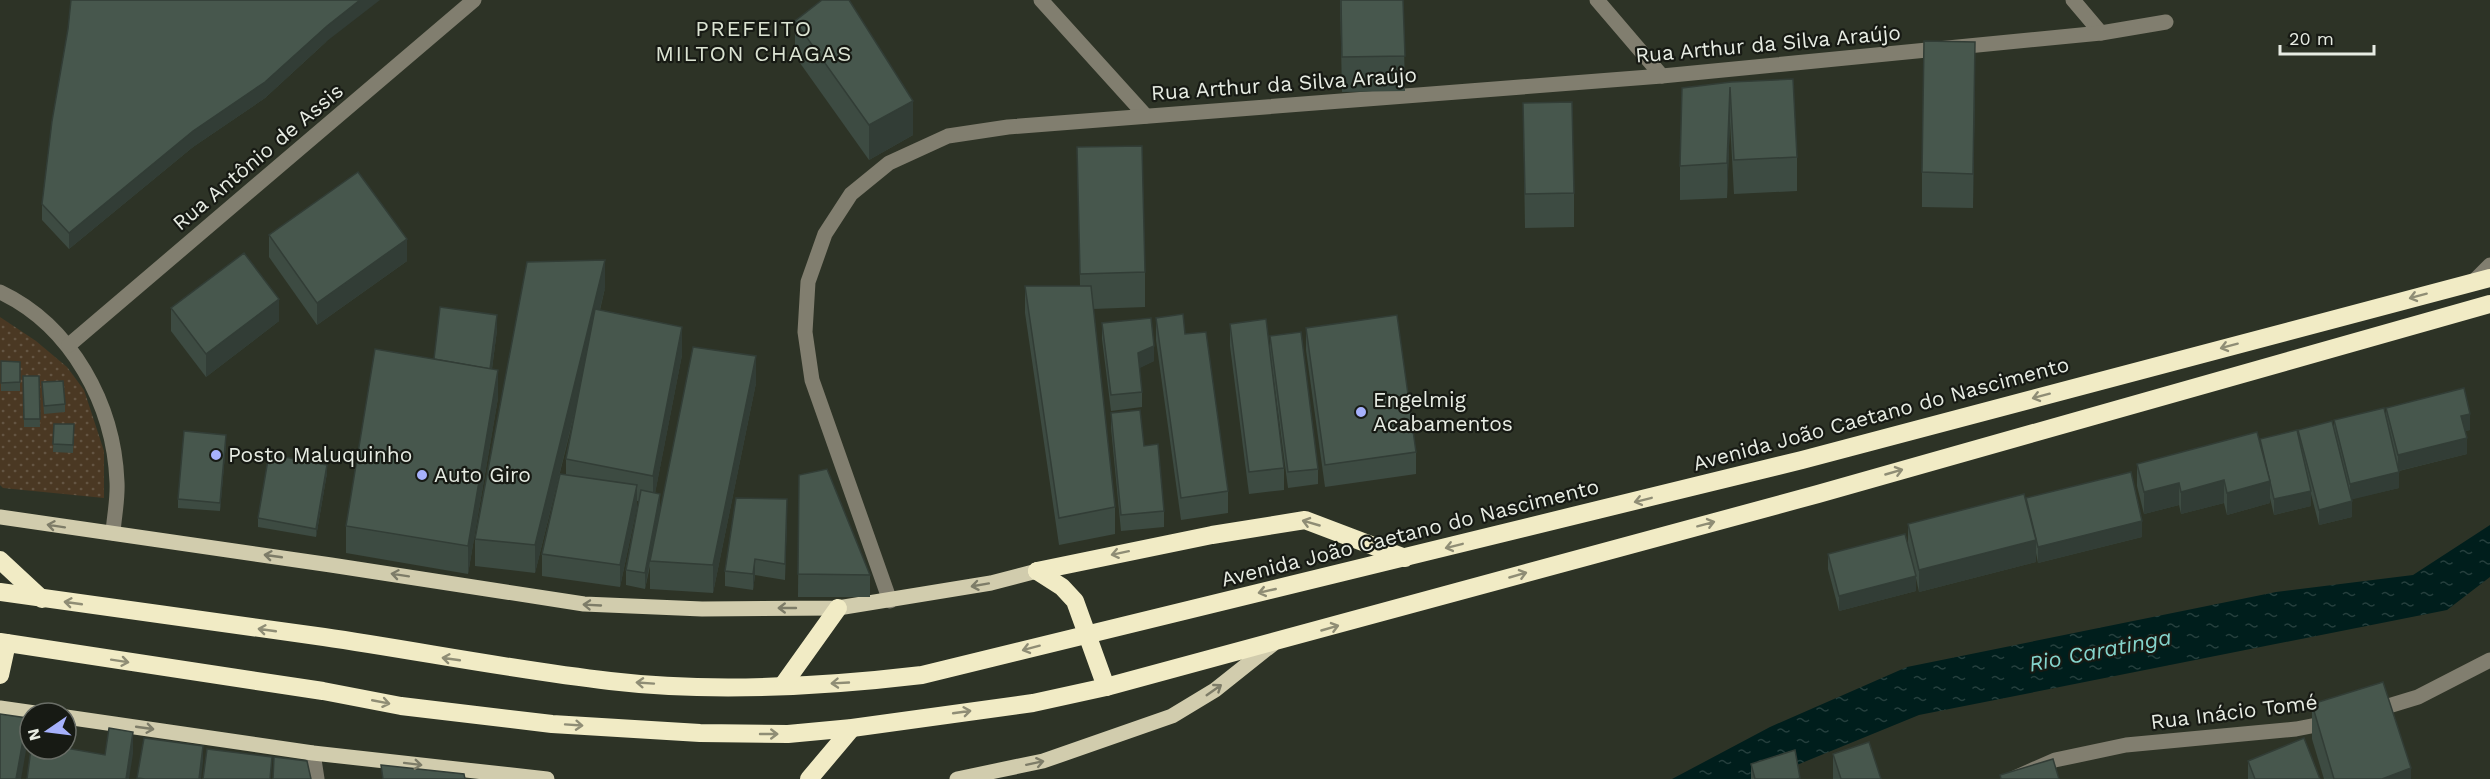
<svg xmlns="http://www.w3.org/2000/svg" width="2490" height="779" viewBox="0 0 2490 779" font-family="'Work Sans',sans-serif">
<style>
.park{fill:url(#park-dots)}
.water{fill:url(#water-ripples)}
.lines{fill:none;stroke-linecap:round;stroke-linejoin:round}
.minor{stroke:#817e6f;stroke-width:15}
.major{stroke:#d1ccad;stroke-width:15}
.highway{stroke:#f1ebc5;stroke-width:18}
.wall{fill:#3d4b42}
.shaded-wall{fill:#323d36}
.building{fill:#47574d;stroke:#323d36;stroke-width:1.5}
.oneway{stroke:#8f8d75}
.oneway2{stroke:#7d7c68}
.poi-dot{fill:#a6b1fc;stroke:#171a14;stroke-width:2}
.labels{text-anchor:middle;stroke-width:4.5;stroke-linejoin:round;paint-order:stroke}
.street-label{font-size:21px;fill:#e7ece3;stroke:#171a14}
.poi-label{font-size:21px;fill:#e7ece3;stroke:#171a14;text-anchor:start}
.neighbourhood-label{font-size:22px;letter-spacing:1.5px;fill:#dce4d3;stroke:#171a14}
.water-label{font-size:22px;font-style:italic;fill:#85d5cd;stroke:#171a14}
</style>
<defs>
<pattern id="park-dots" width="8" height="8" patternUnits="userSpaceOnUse" patternTransform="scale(1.5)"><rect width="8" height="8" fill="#4a3823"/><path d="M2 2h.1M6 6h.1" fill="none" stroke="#645543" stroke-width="1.8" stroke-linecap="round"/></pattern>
<pattern id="water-ripples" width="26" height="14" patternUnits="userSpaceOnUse" patternTransform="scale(1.5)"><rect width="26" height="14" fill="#001e1c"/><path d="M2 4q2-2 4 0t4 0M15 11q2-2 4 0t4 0" fill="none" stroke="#253f3d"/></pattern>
</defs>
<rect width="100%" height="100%" fill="#2d3326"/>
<!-- park -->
<path class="park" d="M0 317 36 341 67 367 84 390 104 451V498L3 488 0 485Z"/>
<!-- water -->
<path class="water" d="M2490 525V577L2447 610 1919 715 1787 769 1769 779H1672L1770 727 1907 667 2276 592 2413 575Z"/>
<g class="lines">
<!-- minor -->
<g class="minor">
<path d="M1041 0 1146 116"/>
<path d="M1597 0 1662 76"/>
<path d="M2073 0 2101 33"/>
<path d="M2474 281 2490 265"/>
<path d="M0 292C72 326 114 405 117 482 118 499 114 517 113 533"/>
<path d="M69 345 474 0"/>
<path d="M890 601 812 380 805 332 808 282 825 234 851 194 889 163 948 136 1008 127 1662 76 2101 33 2166 22"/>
<path d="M2372 711 2418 697 2490 660"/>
<path d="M313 753 317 779"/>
<path d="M2012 779 2055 760 2126 745 2296 729 2332 722"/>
</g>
<!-- major -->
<g class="major">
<path d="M0 517 331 565 584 604 702 609 838 608 991 583 1037 571"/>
<path d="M0 708 35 713"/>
<path d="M66 717 313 753 547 779"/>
<path d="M957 779 1043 761 1172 716 1215 690 1273 644"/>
</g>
<!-- highway -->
<g class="highway">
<path d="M0 560 42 599"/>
<path d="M1037 571 1212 535 1305 520 1405 558"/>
<path d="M1037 571 1062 587 1075 601 1106 687"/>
<path d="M0 592C108 608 216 621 324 637 419 651 514 670 610 681 712 693 820 687 922 675L1802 460 2490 278"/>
<path d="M0 642 323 691 401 706 552 724 700 733 788 734 852 728 1033 703 1106 687 1818 494 2490 304"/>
<path d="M0 675 7 643"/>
<path d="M783 685 838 608"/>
<path d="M809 779 852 728"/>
</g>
</g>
<!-- wall -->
<g class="wall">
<path d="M1340 0H1403L1405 91 1342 92Z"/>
<path d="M795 21 913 135 869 160 795 56Z"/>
<path d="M327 41 265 98 193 147 69 249 42 220V204Z"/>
<path d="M1975 77 1973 208 1922 207V172Z"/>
<path d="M1731 82 1797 157V191L1734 194 1730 122 1727 198 1680 200V166Z"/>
<path d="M1523 103 1574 193V227L1525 228Z"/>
<path d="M1077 147 1145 272V307L1093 309 1115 507V534L1059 545 1025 313V286H1080Z"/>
<path d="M269 235 407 261 317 325 269 257Z"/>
<path d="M605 288 600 310 682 355 655 493 660 509 756 383 713 593 650 589V566L645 589 626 585V570L639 501H637V507L620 587 542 576V554L566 475V459L576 408 535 573 475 566V539Z"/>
<path d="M171 308 279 321 206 377 171 331Z"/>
<path d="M1156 318 1185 334 1228 491V513L1181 520 1156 340Z"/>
<path d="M1102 323 1154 361 1139 368 1142 392V407L1111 411 1102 339Z"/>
<path d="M1230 324 1284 468V490L1249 494 1230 346Z"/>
<path d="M1306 328 1416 452V474L1325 487 1306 350Z"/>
<path d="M497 330 492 369 498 398 468 574 346 553V526L434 359Z"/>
<path d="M1270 336 1318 469V484L1288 488 1270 352Z"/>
<path d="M1 361 20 362V391H1Z"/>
<path d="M23 376H39L40 427H24Z"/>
<path d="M42 382 65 404V412L44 414Z"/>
<path d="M2386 408 2470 430 2465 431 2467 454 2399 471V488L2351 499 2352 517 2319 525 2311 494V506L2274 515 2270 498V503L2227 515 2224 503 2181 514 2179 505 2144 514 2137 486V464L2298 437V430L2334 428V420L2386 419Z"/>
<path d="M1111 413 1164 511V527L1121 531 1111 428Z"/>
<path d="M54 424 74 432 73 453 53 452Z"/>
<path d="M226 443 220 511 178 508V499Z"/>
<path d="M327 473 316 537 258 527V518Z"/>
<path d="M799 475 870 575V597H798Z"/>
<path d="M2026 498 2142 537 2038 563 2036 553V562L1919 592 1916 578V591L1839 611 1828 569V554L1908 545V524L2026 502Z"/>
<path d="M787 515 785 580 755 575 753 590 725 586V571Z"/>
<path d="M2312 704 2411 779H2324L2312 739Z"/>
<path d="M1833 754 1881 779H1833Z"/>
<path d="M2248 761 2320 779H2248Z"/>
<path d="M1751 764 1800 779H1751Z"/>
</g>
<!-- shaded-wall -->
<g class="shaded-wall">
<path d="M360 0H380L327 41 265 98 193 147 69 249V233L193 131Z"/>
<path d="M1975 42V77L1973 208V174Z"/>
<path d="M1730 87V122L1727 198V163Z"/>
<path d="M913 101V135L869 160V125Z"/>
<path d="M407 239V261L317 325V303Z"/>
<path d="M605 260V288L535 573V545Z"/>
<path d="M279 299V321L206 377V354Z"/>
<path d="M497 315V330L489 392V376Z"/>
<path d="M682 327V355L653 504V476Z"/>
<path d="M1154 346V361L1138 369V353Z"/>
<path d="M756 356V383L713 593V565Z"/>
<path d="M498 370V398L468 574V546Z"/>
<path d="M2470 414V430L2461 432V416Z"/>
<path d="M226 435V443L220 511V503Z"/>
<path d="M2467 438V454L2398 471V455Z"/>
<path d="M327 465V473L316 537V529Z"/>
<path d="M2399 472V488L2350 500V484Z"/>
<path d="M2224 480V503L2181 514V492Z"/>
<path d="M2270 481V503L2227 515V493Z"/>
<path d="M2179 483V505L2144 514V492Z"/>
<path d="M637 485V507L620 587V565Z"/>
<path d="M2311 491V506L2274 515V499Z"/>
<path d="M660 494V509L650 561 645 589V573Z"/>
<path d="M787 499V515L785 580V564Z"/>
<path d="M2352 501V517L2319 525V510Z"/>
<path d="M2142 521V537L2038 563V547Z"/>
<path d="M2036 540V562L1919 592V570Z"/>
<path d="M755 559V575L753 590V574Z"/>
<path d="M1916 576V591L1839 611V596Z"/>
<path d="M27 718V745L21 779H16Z"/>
<path d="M133 732V754L129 779H126Z"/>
<path d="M203 746V762L201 779H199Z"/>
<path d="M2411 768V779H2382Z"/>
</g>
<!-- building -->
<g class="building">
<path d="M71 0H360L327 26 265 82 193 131 69 233 42 204 52 121 68 29Z"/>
<path d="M822 0H849L913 101 869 125 795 21Z"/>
<path d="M1341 0H1403L1405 56 1342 57Z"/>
<path d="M1924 41 1975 42 1973 174 1922 172Z"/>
<path d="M1793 79 1797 157 1734 160 1730 87 1727 163 1680 166 1682 88 1731 82Z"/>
<path d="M1572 102 1574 193 1525 194 1523 103Z"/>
<path d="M1142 146 1145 272 1080 274 1077 147Z"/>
<path d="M358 172 407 239 317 303 269 235Z"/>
<path d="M244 253 279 299 206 354 171 308Z"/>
<path d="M605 260 535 545 475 539 527 262Z"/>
<path d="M1025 286H1091L1115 507 1059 518Z"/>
<path d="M440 307 497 315 490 369 434 359Z"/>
<path d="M595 309 682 327 653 476 566 459Z"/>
<path d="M1183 314 1185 334 1206 332 1228 491 1181 498 1156 318Z"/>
<path d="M1397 315 1416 452 1325 465 1306 328Z"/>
<path d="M1151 318 1154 346 1138 353 1142 392 1111 395 1102 323Z"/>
<path d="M1266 319 1284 468 1249 472 1230 324Z"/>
<path d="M1301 332 1318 469 1288 472 1270 336Z"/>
<path d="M693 347 756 356 713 565 650 561Z"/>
<path d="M375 349 498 370 468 546 346 526Z"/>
<path d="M1 361 20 362V382L1 383Z"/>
<path d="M23 376H39L40 419H24Z"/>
<path d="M63 381 65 404 44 406 42 382Z"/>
<path d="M2464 388 2470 414 2461 416 2467 438 2398 455 2386 408Z"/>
<path d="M2384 408 2399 472 2350 484 2334 420Z"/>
<path d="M1140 410 1144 446 1158 444 1164 511 1121 515 1111 413Z"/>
<path d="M2332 421 2352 501 2319 510 2298 430Z"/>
<path d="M54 424H74L73 445 53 444Z"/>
<path d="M2297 430 2311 491 2274 499 2260 439Z"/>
<path d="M184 431 226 435 220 503 178 499Z"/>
<path d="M2257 432 2270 481 2227 493 2224 480 2181 492 2179 483 2144 492 2137 464Z"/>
<path d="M269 454 327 465 316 529 258 518Z"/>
<path d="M827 469 870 575 798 574 799 475Z"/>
<path d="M2131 472 2142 521 2038 547 2026 498Z"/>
<path d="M560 474 637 485 620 565 542 554Z"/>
<path d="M641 490 660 494 645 573 626 570Z"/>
<path d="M2024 494 2036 540 1919 570 1908 524Z"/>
<path d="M736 498 787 499 785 564 755 559 753 574 725 571Z"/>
<path d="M1905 534 1916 576 1839 596 1828 554Z"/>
<path d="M2383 682 2411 768 2382 779H2334L2312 704Z"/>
<path d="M0 714 27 718 16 779H0Z"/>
<path d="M109 728 133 732 126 779H27L31 749 66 748 105 755Z"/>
<path d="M144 738 203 746 199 779H145L137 778Z"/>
<path d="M2304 738 2320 779H2255L2248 761Z"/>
<path d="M1869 742 1881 779H1841L1833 754Z"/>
<path d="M207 749 272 757 270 779H203Z"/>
<path d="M1795 750 1800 778 1797 779H1755L1751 764Z"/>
<path d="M274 757 307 761 311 779H273Z"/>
<path d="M2053 759 2059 779H2001L2000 775Z"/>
<path d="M381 765 464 774 465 779H383Z"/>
</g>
<!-- one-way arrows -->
<defs><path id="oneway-shaft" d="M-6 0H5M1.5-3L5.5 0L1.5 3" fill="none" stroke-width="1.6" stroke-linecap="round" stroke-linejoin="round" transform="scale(1.5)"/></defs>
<g class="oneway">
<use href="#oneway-shaft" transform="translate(2418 296) rotate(165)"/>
<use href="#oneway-shaft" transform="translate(2229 346) rotate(165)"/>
<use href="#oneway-shaft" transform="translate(2041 396) rotate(165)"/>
<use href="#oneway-shaft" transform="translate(1894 472) rotate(-16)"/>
<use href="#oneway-shaft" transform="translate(1643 500) rotate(166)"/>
<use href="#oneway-shaft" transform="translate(1311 523) rotate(-164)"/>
<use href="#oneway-shaft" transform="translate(1706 524) rotate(-15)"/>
<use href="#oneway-shaft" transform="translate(1454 546) rotate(166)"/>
<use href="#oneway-shaft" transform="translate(1120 553) rotate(168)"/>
<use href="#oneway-shaft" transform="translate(1518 575) rotate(-16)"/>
<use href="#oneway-shaft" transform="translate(1267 591) rotate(167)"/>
<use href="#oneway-shaft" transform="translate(73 603) rotate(-172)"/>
<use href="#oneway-shaft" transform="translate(1330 628) rotate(-16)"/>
<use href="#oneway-shaft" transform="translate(267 630) rotate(-172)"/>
<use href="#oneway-shaft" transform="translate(1031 648) rotate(165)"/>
<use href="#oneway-shaft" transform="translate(451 659) rotate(-172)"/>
<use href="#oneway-shaft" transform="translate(120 661) rotate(9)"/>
<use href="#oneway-shaft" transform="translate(645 683) rotate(-176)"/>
<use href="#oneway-shaft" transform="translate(840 683) rotate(177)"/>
<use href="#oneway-shaft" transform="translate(381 702) rotate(11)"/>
<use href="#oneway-shaft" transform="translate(962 712) rotate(-8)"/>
<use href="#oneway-shaft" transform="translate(574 725) rotate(4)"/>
<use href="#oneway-shaft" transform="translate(769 734)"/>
</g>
<g class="oneway2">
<use href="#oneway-shaft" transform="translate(56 526) rotate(-171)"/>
<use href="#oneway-shaft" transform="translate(273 556) rotate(-172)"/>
<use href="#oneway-shaft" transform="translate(400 575) rotate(-171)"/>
<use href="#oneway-shaft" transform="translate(980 585) rotate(170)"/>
<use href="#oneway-shaft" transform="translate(592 605) rotate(-177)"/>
<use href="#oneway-shaft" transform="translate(787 608) rotate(180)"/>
<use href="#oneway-shaft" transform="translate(1214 690) rotate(-35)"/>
<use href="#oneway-shaft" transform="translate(145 728) rotate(8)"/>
<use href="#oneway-shaft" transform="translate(1035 763) rotate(-12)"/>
<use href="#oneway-shaft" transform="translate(413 764) rotate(7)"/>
</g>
<!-- markers -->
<g class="poi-dot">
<circle cx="1361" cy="412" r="6"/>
<circle cx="216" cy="455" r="6"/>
<circle cx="422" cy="475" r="6"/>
</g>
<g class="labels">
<!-- street labels -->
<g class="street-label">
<text transform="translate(1768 44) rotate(-5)" y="7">Rua Arthur da Silva Araújo</text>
<text transform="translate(1284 84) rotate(-4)" y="7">Rua Arthur da Silva Araújo</text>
<text transform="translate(258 157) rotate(-40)" y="7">Rua Antônio de Assis</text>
<text transform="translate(1881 414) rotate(-15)" y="7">Avenida João Caetano do Nascimento</text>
<text transform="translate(1410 533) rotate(-14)" y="7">Avenida João Caetano do Nascimento</text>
<text transform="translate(2234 712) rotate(-7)" y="7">Rua Inácio Tomé</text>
</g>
<!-- poi labels -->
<g class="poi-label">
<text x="1373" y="407">Engelmig<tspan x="1373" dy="24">Acabamentos</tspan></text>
<text x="228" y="462">Posto Maluquinho</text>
<text x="434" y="482">Auto Giro</text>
</g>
<!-- neighbourhood labels -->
<g class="neighbourhood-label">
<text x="754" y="36">PREFEITO<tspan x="754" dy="25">MILTON CHAGAS</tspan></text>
</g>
<!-- water labels -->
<g class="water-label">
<text transform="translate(2100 650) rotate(-11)" y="8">Rio Caratinga</text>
</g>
</g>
<!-- north arrow -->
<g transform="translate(48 731) rotate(256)"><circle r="28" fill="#171a14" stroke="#6a6e67" stroke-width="1.5"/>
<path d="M0-4.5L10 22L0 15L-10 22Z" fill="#a6b1fc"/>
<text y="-9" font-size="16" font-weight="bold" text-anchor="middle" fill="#e7ece3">N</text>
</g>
<!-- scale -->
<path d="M2280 45v9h94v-9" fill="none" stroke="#e7ece3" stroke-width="3"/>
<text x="2289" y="45" font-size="18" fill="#e7ece3" stroke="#171a14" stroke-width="4.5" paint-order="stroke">20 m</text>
</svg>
